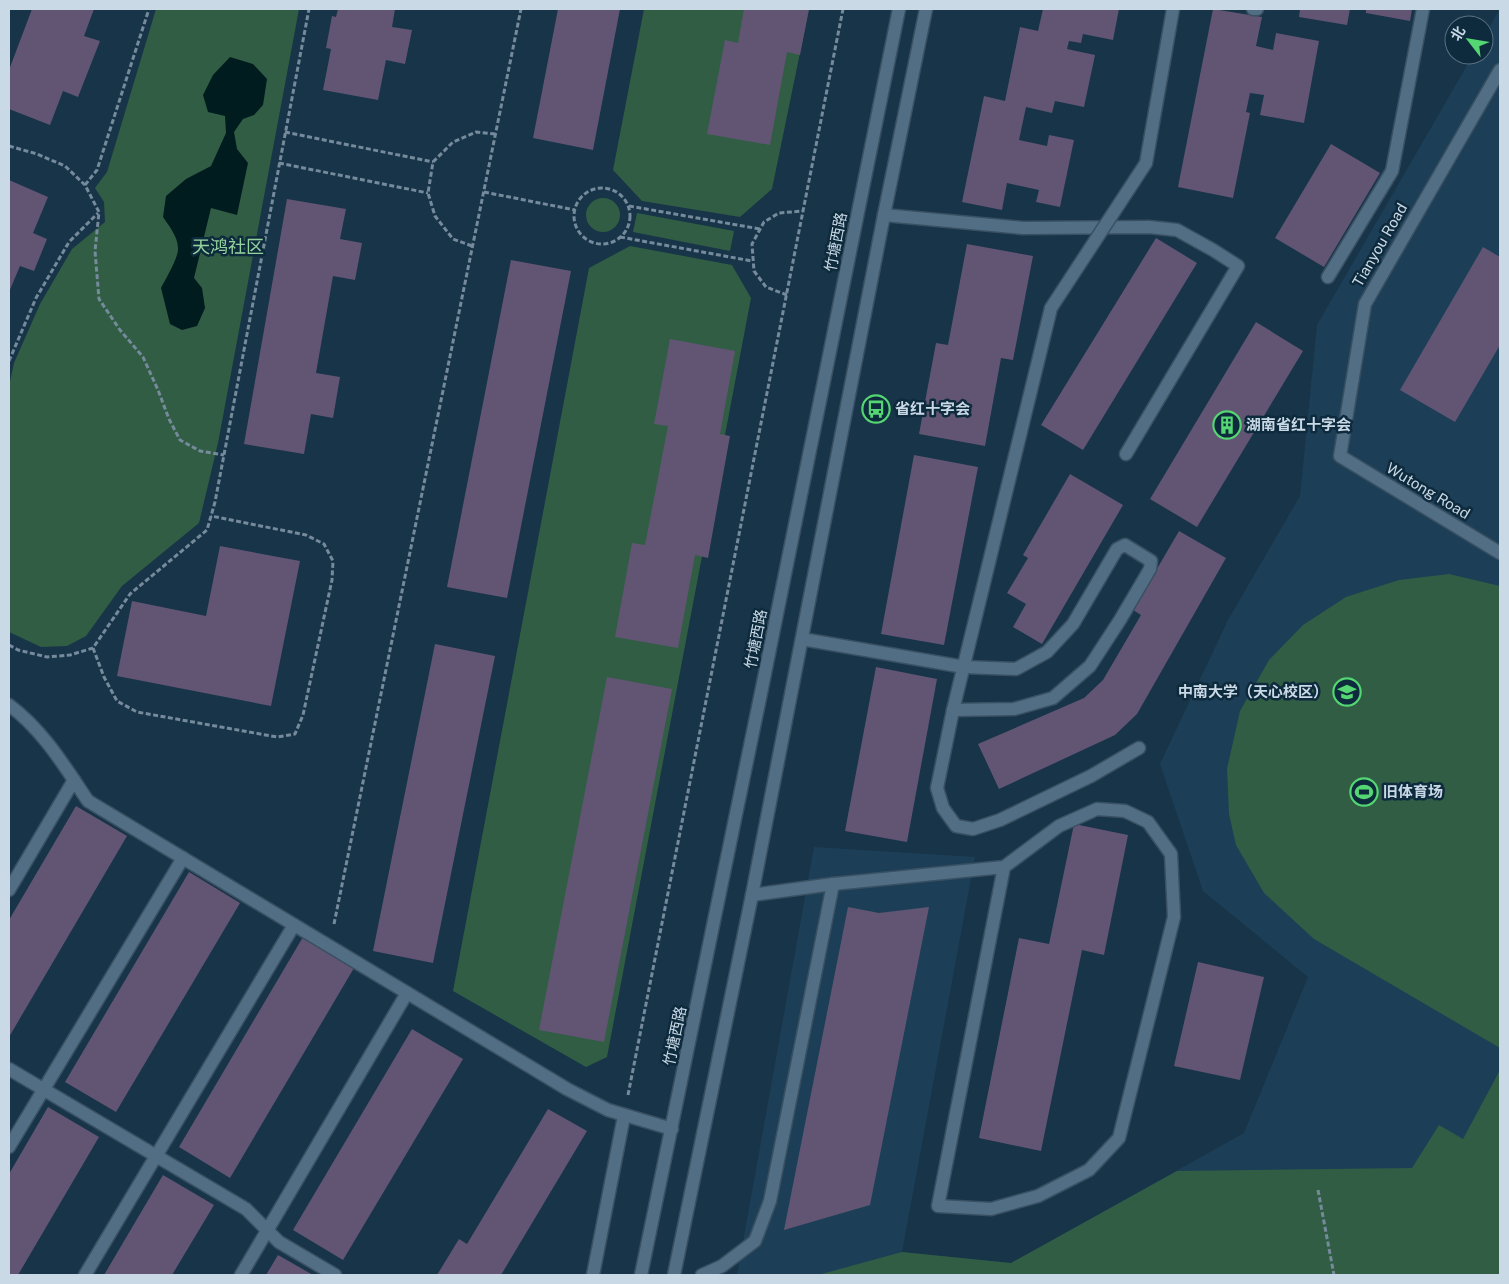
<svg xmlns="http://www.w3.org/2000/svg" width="1509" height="1284" viewBox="0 0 1509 1284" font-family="'Public Sans','Noto Sans SC',sans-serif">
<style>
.built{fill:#1c3f57}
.green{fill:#305d44}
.water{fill:#001c1e}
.building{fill:#615573}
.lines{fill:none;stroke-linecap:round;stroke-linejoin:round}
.lane-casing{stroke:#395062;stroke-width:15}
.street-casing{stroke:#395062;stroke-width:15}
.secondary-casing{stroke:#395062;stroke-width:15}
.path{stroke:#758a9b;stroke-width:3;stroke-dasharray:5 2.5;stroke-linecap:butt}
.lane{stroke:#516e85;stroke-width:12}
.street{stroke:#516e85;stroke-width:12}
.secondary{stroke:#516e85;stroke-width:12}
.lane-bridge-casing{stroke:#395062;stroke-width:15;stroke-linecap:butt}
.lane-bridge{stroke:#516e85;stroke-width:12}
.labels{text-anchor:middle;stroke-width:5;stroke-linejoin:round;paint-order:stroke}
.street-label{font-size:15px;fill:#c9d9e6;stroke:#0e2a3d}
.poi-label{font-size:15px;font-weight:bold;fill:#c9d9e6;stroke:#0e2a3d;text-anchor:start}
.quarter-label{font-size:18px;fill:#94d39d;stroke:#0e2a3d}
</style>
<rect width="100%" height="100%" fill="#183448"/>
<!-- built -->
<path class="built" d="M1500 9V1275H737L814 847 975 857 902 1252 1011 1263 1244 1133 1308 977 1203 891 1160 764 1228 620 1300 496 1317 325 1473 55H1484V36Z"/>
<!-- green -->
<g class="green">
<path d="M156 9H299L218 443 199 523 122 586 86 636 67 646 41 647 9 632V386L14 363 40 304 72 249 105 222 104 202 95 188 107 172Z"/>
<path d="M644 9H809L772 189 740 217 642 201 613 170Z"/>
<circle cx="603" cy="215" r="17"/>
<path d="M637 213 734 231 730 251 633 232Z"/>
<path d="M630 246 732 265 751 298 607 1057 586 1067 453 991 589 268Z"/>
<path d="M1449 574 1500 586V1048L1314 939 1264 893 1236 845 1229 814 1227 769 1240 711 1269 660 1303 625 1346 597 1399 580Z"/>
<path d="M1500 1070V1275H818L902 1252 1011 1263 1177 1171 1412 1168 1439 1125 1463 1139Z"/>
</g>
<!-- water -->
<path class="water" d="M230 57 253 64 267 79 263 105 254 115 243 119 234 132 237 149 248 163 237 215 211 208 194 278 202 288 205 308 197 326 182 330 170 324 161 288C165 280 179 257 178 248 178 237 169 226 163 217L166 196 186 179 211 166 226 133 225 116 208 112 203 95 213 75Z"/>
<!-- building -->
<g class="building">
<path d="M32 9H94L84 36 100 41 78 97 63 91 50 125 9 109V70Z"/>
<path d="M338 9H395L392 27 412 30 405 64 386 60 378 100 323 90 331 49 326 48 332 16 336 17Z"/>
<path d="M558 9H620L593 150 533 138Z"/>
<path d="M744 9H809L800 55 787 52 770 145 707 134 725 40 738 43Z"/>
<path d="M1043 9H1119L1113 40 1083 34 1081 43 1069 41 1067 49 1095 55 1084 107 1055 101 1052 113 1026 107 1019 140 1047 146 1049 135 1074 140 1060 207 1036 202 1039 190 1007 183 1002 210 962 202 984 96 1005 101 1020 27 1038 31Z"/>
<path d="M1213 9 1262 17 1256 46 1273 50 1276 33 1319 41 1304 123 1260 115 1264 95 1250 93 1246 112 1250 113 1233 198 1178 187Z"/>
<path d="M1300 9H1350L1347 25 1299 17Z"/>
<path d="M1366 9H1412L1410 21 1366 13Z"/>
<path d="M1331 144 1380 173 1324 267 1275 238Z"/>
<path d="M9 180 48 197 33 233 47 239 34 271 20 266 9 292Z"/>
<path d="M287 199 346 209 340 239 362 243 355 280 333 276 316 373 340 377 333 418 311 414 304 454 244 444Z"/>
<path d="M1156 238 1197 263 1083 450 1041 425Z"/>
<path d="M967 244 1033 256 1013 360 1001 358 985 446 919 434 936 343 948 345Z"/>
<path d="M1483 247 1500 257V345L1455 422 1400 390Z"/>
<path d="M511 260 571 271 507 598 447 587Z"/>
<path d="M1256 322 1303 351 1197 527 1150 499Z"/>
<path d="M670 339 735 351 720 434 730 436 708 558 695 555 678 648 615 637 632 543 645 545 668 426 654 424Z"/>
<path d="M914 455 978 467 944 645 881 634Z"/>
<path d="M1070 474 1123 505 1042 644 1013 627 1026 604 1007 593 1028 558 1023 555Z"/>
<path d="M1179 531 1226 558 1137 714 1115 735 999 789 978 744 1084 698 1103 680 1141 615 1133 610Z"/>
<path d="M220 546 300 561 271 706 117 676 132 601 206 616Z"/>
<path d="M435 644 495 656 433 963 373 951Z"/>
<path d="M876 667 937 679 907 842 845 831Z"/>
<path d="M607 677 672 689 604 1042 539 1030Z"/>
<path d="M76 806 127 836 9 1037V920Z"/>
<path d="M1074 824 1128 835 1104 955 1082 950 1041 1151 979 1138 1019 938 1049 944Z"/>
<path d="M189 872 240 903 116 1112 65 1082Z"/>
<path d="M848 907 879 913 929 907 870 1205 784 1230Z"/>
<path d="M303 937 354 968 230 1178 179 1147Z"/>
<path d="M1198 962 1264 977 1240 1080 1174 1066Z"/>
<path d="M412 1029 463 1059 343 1260 293 1230Z"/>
<path d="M48 1107 99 1137 18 1275H9V1174Z"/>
<path d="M548 1109 587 1131 501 1275H437L459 1239 467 1244Z"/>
<path d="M163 1175 214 1205 172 1275H104Z"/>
<path d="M278 1255 313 1275H266Z"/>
</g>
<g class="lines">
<!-- lane casing -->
<g class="lane-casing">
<g id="lane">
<path d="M1253 9H1257"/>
<path d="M1146 163 1173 9"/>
<path d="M884 215 1023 228 1149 227 1177 230 1213 250 1238 266 1126 454"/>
<path d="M1328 277 1392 171 1423 9"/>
<path d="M1051 308 953 710 937 788 943 808 956 826 973 829 1000 820 1091 776 1139 748"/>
<path d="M802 639 964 667 1016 669 1047 652 1073 624 1117 549 1125 545 1151 561 1150 569 1120 620 1090 666 1053 698 1014 709 953 710"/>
<path d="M9 705C43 730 65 767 88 801L567 1089 608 1110 672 1129"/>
<path d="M9 890 74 780"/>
<path d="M752 895 833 884 1004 867 1059 826 1097 809 1125 811 1148 822 1171 854 1174 917 1119 1138 1089 1170 1038 1196 991 1209 938 1206 1004 867"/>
<path d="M9 1147 183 858"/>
<path d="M85 1275 294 925"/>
<path d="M241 1275 407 993"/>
<path d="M702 1275 722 1266 755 1241 770 1201 833 884"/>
</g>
</g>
<!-- street casing -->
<g class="street-casing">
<g id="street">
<path d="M1500 70 1365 304 1340 456 1500 553"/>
<path d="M9 1069 246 1209 279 1242 335 1275"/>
<path d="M593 1275 624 1116"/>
</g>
</g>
<!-- secondary casing -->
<g class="secondary-casing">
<g id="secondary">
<path d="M641 1275 762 688 899 9"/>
<path d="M674 1275 752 895 884 215 926 9"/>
</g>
</g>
<!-- path -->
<g class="path">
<path d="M285 132 433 162"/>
<path d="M9 146 37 154 65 166 85 185 99 212 95 251 99 299 120 330 143 357 158 390 169 419 180 440 200 451 224 455"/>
<path d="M279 163 428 193"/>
<path d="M85 185 97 170 149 9"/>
<circle cx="602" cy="216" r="28"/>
<path d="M484 192 575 210"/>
<path d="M629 206 760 229"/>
<path d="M620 237 752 261"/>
<path d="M472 246 453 239 435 216 428 193 433 162 453 142 476 132 496 134"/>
<path d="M787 295 766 287 754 271 752 244 764 222 779 213 803 211"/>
<path d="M9 361 36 298 69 242 98 213"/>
<path d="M9 645 18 650 47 657 70 655 93 648 130 594 207 530 215 502 309 9"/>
<path d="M93 648 104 677 117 701 137 712 277 737 295 734 303 715 332 580 333 561 324 544 306 535 211 516"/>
<path d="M334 924 521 9"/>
<path d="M628 1095 843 9"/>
<path d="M1318 1190 1334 1275"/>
</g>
<!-- lane -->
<use href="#lane" class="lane"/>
<!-- street -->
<use href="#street" class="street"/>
<!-- secondary -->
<use href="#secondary" class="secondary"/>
<!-- lane-bridge casing -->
<g class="lane-bridge-casing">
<path id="lane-bridge" d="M1051 308 1146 163"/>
</g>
<!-- lane-bridge -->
<use href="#lane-bridge" class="lane-bridge"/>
</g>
<!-- icons -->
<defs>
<g id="bus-ring" transform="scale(1.4375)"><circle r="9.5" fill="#0e2a3d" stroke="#54d672" stroke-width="1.5"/><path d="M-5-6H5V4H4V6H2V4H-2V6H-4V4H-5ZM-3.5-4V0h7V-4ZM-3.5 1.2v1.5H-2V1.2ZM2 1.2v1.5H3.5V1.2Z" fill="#54d672"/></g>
<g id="building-ring" transform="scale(1.4375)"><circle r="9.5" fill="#0e2a3d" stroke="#54d672" stroke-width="1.5"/><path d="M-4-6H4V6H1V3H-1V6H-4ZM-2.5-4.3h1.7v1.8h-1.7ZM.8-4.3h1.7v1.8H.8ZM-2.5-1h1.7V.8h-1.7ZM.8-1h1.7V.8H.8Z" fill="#54d672"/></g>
<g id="university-ring" transform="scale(1.4375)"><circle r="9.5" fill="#0e2a3d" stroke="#54d672" stroke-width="1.5"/><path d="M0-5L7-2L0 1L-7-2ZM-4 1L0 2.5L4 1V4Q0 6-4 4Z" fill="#54d672"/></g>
<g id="stadium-ring" transform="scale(1.4375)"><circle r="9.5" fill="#0e2a3d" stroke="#54d672" stroke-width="1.5"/><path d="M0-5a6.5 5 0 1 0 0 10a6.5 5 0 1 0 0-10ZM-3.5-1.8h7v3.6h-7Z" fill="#54d672"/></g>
</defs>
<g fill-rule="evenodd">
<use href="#bus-ring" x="876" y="409"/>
<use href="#building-ring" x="1227" y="425"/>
<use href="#university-ring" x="1347" y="692"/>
<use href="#stadium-ring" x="1364" y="792"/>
</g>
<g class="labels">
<!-- street labels -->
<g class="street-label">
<text transform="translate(836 242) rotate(-79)" y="5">竹塘西路</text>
<text transform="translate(1380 245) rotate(-60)" y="5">Tianyou Road</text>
<text transform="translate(1428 491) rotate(31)" y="5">Wutong Road</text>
<text transform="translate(756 639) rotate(-79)" y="5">竹塘西路</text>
<text transform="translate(675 1036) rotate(-78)" y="5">竹塘西路</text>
</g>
<!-- poi labels -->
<g class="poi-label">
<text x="895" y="414">省红十字会</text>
<text x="1246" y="430">湖南省红十字会</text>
<text x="1328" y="697" text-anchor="end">中南大学（天心校区）</text>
<text x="1383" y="797">旧体育场</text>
</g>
<!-- quarter labels -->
<g class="quarter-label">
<text x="228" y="253">天鸿社区</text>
</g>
</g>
<!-- border -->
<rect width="1509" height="1284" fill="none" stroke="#c9d9e6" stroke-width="20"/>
<!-- north arrow -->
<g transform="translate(1469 40) rotate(301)"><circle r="24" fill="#0e2a3d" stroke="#597081"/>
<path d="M0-4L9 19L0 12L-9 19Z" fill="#54d672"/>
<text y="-8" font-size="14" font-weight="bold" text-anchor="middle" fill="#c9d9e6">北</text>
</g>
</svg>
